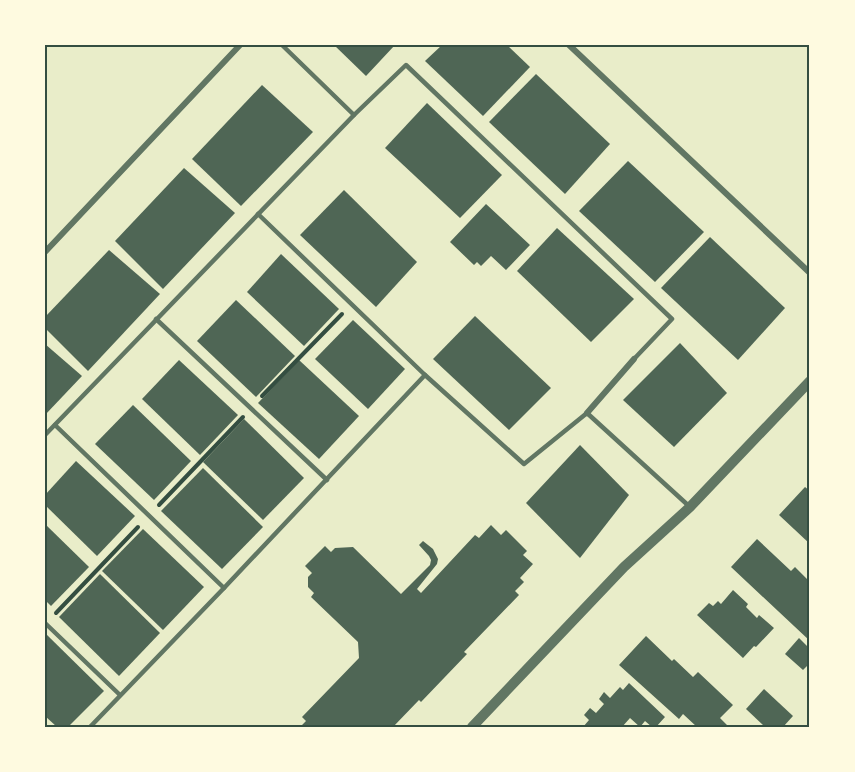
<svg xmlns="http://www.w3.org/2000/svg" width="855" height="772" viewBox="0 0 855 772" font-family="'Archivo Narrow',sans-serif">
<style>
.building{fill:#4f6655}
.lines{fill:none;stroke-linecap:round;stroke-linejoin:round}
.path{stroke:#344e41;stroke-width:4}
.service{stroke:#617663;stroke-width:4.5}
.minor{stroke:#617663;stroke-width:6}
.tertiary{stroke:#617663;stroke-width:10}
.neatline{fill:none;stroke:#344e41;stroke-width:2}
</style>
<rect width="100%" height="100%" fill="#e9edc9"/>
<!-- building -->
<g class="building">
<path d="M334 45H395L366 76Z"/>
<path d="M442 45H507L530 67 483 116 425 61Z"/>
<path d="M536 74 610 144 565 194 489 122Z"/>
<path d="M262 85 313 132 241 206 192 159Z"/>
<path d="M427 103 502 175 460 218 385 148Z"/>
<path d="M628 161 704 232 655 282 579 211Z"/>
<path d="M184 168 235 213 163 289 115 241Z"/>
<path d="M344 190 417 262 376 307 300 235Z"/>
<path d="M486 204 530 245 506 270 491 256 481 266 477 262 474 265 450 242Z"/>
<path d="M557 228 634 299 591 342 517 271Z"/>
<path d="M710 237 785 308 738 360 661 288Z"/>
<path d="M109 250 160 294 88 371 45 328V317Z"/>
<path d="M281 254 339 309 304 346 247 292Z"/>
<path d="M236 300 295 356 256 397 197 341Z"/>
<path d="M475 316 551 388 509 430 433 359Z"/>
<path d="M353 320 405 369 368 409 315 359Z"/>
<path d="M680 343 727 393 674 447 623 400Z"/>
<path d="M45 344 82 376 45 415Z"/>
<path d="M179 360 238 415 200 455 142 399Z"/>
<path d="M299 360 359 416 319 459 258 403Z"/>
<path d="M133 405 191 461 154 500 95 444Z"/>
<path d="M244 419 304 478 263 520 203 462Z"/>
<path d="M580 445 629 495 580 558 526 503Z"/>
<path d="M76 461 135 516 97 556 45 505V495Z"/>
<path d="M203 468 263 527 222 569 161 511Z"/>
<path d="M805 487 810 491V544L779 515Z"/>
<path d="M45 524 89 567 51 606 45 600Z"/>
<path d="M491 525 501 535 506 530 527 551 523 555 533 564 520 578 524 582 515 591 519 595 464 652 467 654 421 702 419 700 393 727H300L306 721 302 717 359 658 358 642 311 597 314 593 308 587V577L312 573 305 566 325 546 331 552 335 548 353 547 401 594 430 565 431 560 429 556 419 545 423 541 433 549 438 559 437 564 417 589 421 593 475 535 479 538Z"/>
<path d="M143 529 204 587 163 630 102 571Z"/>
<path d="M757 539 791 571 795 567 810 582V641L731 567Z"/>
<path d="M100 574 160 633 119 676 59 617Z"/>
<path d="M733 590 748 604 746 607 757 618 759 615 774 628 756 647 754 646 743 658 697 615 709 603 713 606 718 601 721 604Z"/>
<path d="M45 633 104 691 68 727H57L45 716Z"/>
<path d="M646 636 672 661 674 659 693 677 698 672 733 705 720 718 729 727H697L683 714 679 719 619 665Z"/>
<path d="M799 638 810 649V663L803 670 785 654Z"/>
<path d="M629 683 665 717 656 727H652L645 721 640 727 630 718 622 727H583L589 720 584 715 590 708 596 713 604 704 599 699 604 692 610 698 620 687 623 690Z"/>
<path d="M764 689 793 716 783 727H765L746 709Z"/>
</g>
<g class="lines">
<!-- path -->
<g class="path">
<path d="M262 396 342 314"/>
<path d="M159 505 243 417"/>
<path d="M56 613 138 527"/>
</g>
<!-- service -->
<g class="service">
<path d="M282 45 354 115"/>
<path d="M258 214 425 375"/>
<path d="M156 319 327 480"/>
<path d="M55 425 224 588"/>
<path d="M45 435 354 115 406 65 672 319 634 359"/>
<path d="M45 623 120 695"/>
<path d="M90 727 224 588 425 375 524 464 587 413 690 507"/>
</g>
<!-- minor -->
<g class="minor">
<path d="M569 45 810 273"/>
<path d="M45 252 240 45"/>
<path d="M587 413 634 359"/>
</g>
<!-- tertiary -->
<path class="tertiary" d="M472 727 624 567 690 507 810 381"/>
</g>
<!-- border -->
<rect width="855" height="772" fill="none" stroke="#fefae0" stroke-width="93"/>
<rect x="46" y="46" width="762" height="680" class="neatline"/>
</svg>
